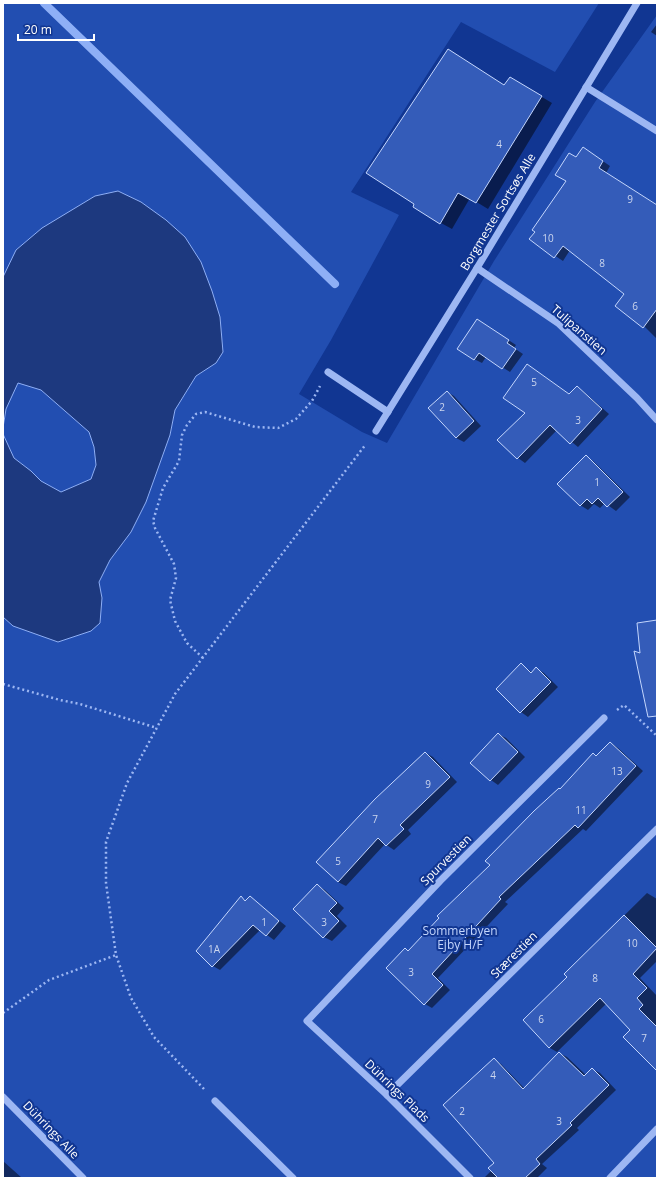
<svg xmlns="http://www.w3.org/2000/svg" width="660" height="1181" viewBox="0 0 660 1181" font-family="'Open Sans',sans-serif">
<style>
.green{fill:#224eb1}
.water{fill:#1d397f;stroke:#8eaff6}
.shadow{fill:#0007}
.lines{fill:none;stroke-linecap:round;stroke-linejoin:round}
.stream{stroke:#8eaff6;stroke-width:8}
.building{fill:#345cb9;stroke:#c4d6fd}
.path{stroke:#9db7f3;stroke-width:2.5;stroke-dasharray:2 3;stroke-linecap:butt}
.minor{stroke:#9db7f3;stroke-width:7}
.labels{text-anchor:middle;stroke-width:4;stroke-linejoin:round;paint-order:stroke}
.number-label{font-size:10px;fill:#ccd6ee}
.street-label{font-size:12px;fill:#fff;stroke:#113692}
.park-label{font-size:12px;fill:#c4d6fd;stroke:#113692}
</style>
<rect width="100%" height="100%" fill="#113692"/>
<!-- green -->
<g class="green">
<path d="M3 3H599L555 72 461 22 351 192 399 215 331 340 299 394 362 432 387 443 494 261 595 102 657 15V1178H3V617L13 626 102 598 99 582 110 560 131 532 146 502 170 435 175 410 196 376 216 363 223 352 220 317 166 220 141 202 118 191 95 196 43 228 3 277Z"/>
<path d="M18 382 41 390 89 432 94 447 96 465 91 479 61 492 41 481 31 471 14 458 3 434 6 409Z"/>
</g>
<!-- water -->
<path class="water" d="M118 191 141 202 166 220 185 237 201 262 212 291 220 317 223 352 216 363 196 376 175 410 170 435 146 502 131 532 110 560 99 582 102 598 100 623 91 631 58 642 13 626 3 617V434L14 458 31 471 41 481 61 492 91 479 96 465 94 447 89 432 41 390 18 383 6 409 3 428V277L16 250 42 228 95 196Z"/>
<!-- shadow -->
<g class="shadow">
<path d="M657 24V36L651 32Z"/>
<path d="M510 78 552 103 488 209 470 198 452 229 441 223Z"/>
<path d="M591 153 610 166 606 173 657 205V339L644 326 625 294 570 250 563 261 530 239 567 181 577 158Z"/>
<path d="M478 320 516 345 514 348 523 354 510 372 486 357 482 363 474 359Z"/>
<path d="M528 365 570 395 577 387 584 392 609 414 578 447 557 430 525 463 518 458 499 440 526 413Z"/>
<path d="M447 392 454 396 481 426 464 442 456 438Z"/>
<path d="M586 456 593 461 630 497 616 511 605 503 600 508 594 504 588 510 580 505Z"/>
<path d="M522 665 533 673 537 669 544 673 558 687 528 717 521 712Z"/>
<path d="M498 734 506 738 525 757 498 785 491 780Z"/>
<path d="M611 743 618 748 643 771 586 831 583 829 505 902 508 904 438 978 450 990 432 1008 425 1004 405 949 409 951 560 790Z"/>
<path d="M426 753 433 757 457 782 408 830 411 834 394 850 385 844 346 886 338 882Z"/>
<path d="M317 885 325 890 344 908 337 916 347 926 332 941 324 937Z"/>
<path d="M647 893 657 899V961L640 978 657 996V1066L631 1030 606 1004 557 1052 550 1048 524 1020 569 977 565 974Z"/>
<path d="M250 897 286 926 274 940 260 930 220 970 213 966 241 898 247 901Z"/>
<path d="M559 1053 567 1057 586 1075 592 1069 600 1073 616 1090 577 1128 579 1130 542 1164 547 1168 537 1178H484L492 1170 495 1163 494 1059 501 1064 525 1089Z"/>
<path d="M3 1161 22 1178H3Z"/>
</g>
<g class="lines">
<!-- stream -->
<path class="stream" d="M44 3 335 284"/>
</g>
<!-- building -->
<g class="building">
<path d="M448 49 504 85 510 77 542 96 476 203 458 193 440 224 413 207 414 204 366 173Z"/>
<path d="M583 147 603 161 599 168 657 205V309L643 328 615 306 624 294 563 246 554 258 529 239 535 232 532 230 566 181 555 175 569 153 576 157Z"/>
<path d="M477 319 509 340 507 343 516 349 502 369 479 353 474 360 457 349Z"/>
<path d="M527 364 569 394 577 386 602 409 570 444 550 425 517 459 497 440 525 413 503 398Z"/>
<path d="M447 391 474 421 456 438 428 408Z"/>
<path d="M586 455 623 492 607 507 598 498 592 504 587 499 580 506 557 484Z"/>
<path d="M657 620V716L648 717 634 651 640 653 637 623Z"/>
<path d="M521 663 531 673 536 667 551 682 520 713 496 689Z"/>
<path d="M498 733 518 752 490 781 470 763Z"/>
<path d="M610 742 636 766 578 828 575 825 499 897 501 899 432 974 443 985 424 1005 386 968 405 948 408 951 439 918 437 916 490 865 485 861 534 811 559 788 560 789 593 753 596 756Z"/>
<path d="M425 752 450 777 400 825 404 829 386 846 378 838 338 882 316 862 375 799Z"/>
<path d="M317 884 337 903 329 911 339 921 323 938 293 909Z"/>
<path d="M241 896 245 901 250 896 279 921 266 936 253 925 212 967 196 951Z"/>
<path d="M624 915 657 948 633 974 647 988 637 998 643 1005 639 1009 657 1027V1071L623 1037 630 1030 600 998 549 1048 523 1020 567 977 564 974Z"/>
<path d="M559 1052 584 1076 592 1068 609 1085 570 1123 572 1125 536 1159 540 1164 525 1178H498L488 1168 494 1163 443 1105 494 1058 523 1089Z"/>
</g>
<g class="lines">
<!-- path -->
<g class="path">
<path d="M203 658 187 643 175 621 170 600 176 578 174 564 155 528 153 521 163 488 179 461 182 435 187 425 196 414 205 412 255 427 278 428 296 419 312 401 320 386"/>
<path d="M3 684 60 700 80 704 157 728"/>
<path d="M617 710 624 705 657 736"/>
<path d="M3 1013 49 980 116 955"/>
<path d="M204 1089 154 1037 131 998 116 955 106 883V842L127 783 175 694 366 444"/>
</g>
<!-- minor -->
<g class="minor">
<path d="M586 87 657 131"/>
<path d="M477 268 558 323 637 398 657 420"/>
<path d="M328 372 388 412"/>
<path d="M376 431 477 268 637 3"/>
<path d="M387 1095 657 829"/>
<path d="M3 1097 83 1178"/>
<path d="M215 1101 293 1178"/>
<path d="M470 1178 387 1095 307 1021 440 881 604 718"/>
<path d="M610 1178 657 1129"/>
</g>
</g>
<g class="labels">
<!-- number labels -->
<g class="number-label">
<text x="499" y="148">4</text>
<text x="630" y="203">9</text>
<text x="548" y="242">10</text>
<text x="602" y="267">8</text>
<text x="635" y="310">6</text>
<text x="534" y="386">5</text>
<text x="442" y="411">2</text>
<text x="578" y="424">3</text>
<text x="597" y="486">1</text>
<text x="617" y="775">13</text>
<text x="428" y="788">9</text>
<text x="581" y="814">11</text>
<text x="375" y="823">7</text>
<text x="338" y="865">5</text>
<text x="264" y="926">1</text>
<text x="324" y="926">3</text>
<text x="632" y="947">10</text>
<text x="214" y="953">1A</text>
<text x="411" y="976">3</text>
<text x="595" y="982">8</text>
<text x="541" y="1023">6</text>
<text x="644" y="1042">7</text>
<text x="493" y="1079">4</text>
<text x="462" y="1115">2</text>
<text x="559" y="1125">3</text>
</g>
<!-- street labels -->
<g class="street-label">
<text transform="translate(498 212) rotate(-59)" y="4">Borgmester Sortsøs Alle</text>
<text transform="translate(579 330) rotate(41)" y="4">Tulipanstien</text>
<text transform="translate(446 860) rotate(-45)" y="4">Spurvestien</text>
<text transform="translate(514 955) rotate(-45)" y="4">Stærestien</text>
<text transform="translate(397 1091) rotate(44)" y="4">Dührings Plads</text>
<text transform="translate(51 1130) rotate(46)" y="4">Dührings Alle</text>
</g>
<!-- park labels -->
<g class="park-label">
<text x="460" y="935">Sommerbyen<tspan x="460" dy="14">Ejby H/F</tspan></text>
</g>
</g>
<!-- border -->
<rect width="660" height="1181" fill="none" stroke="#ffffff" stroke-width="8"/>
<!-- scale -->
<path d="M18 34v6h76v-6" fill="none" stroke="#ffffff" stroke-width="2"/>
<text x="24" y="34" font-size="12" fill="#ffffff" stroke="#113692" stroke-width="3" paint-order="stroke">20 m</text>
</svg>
